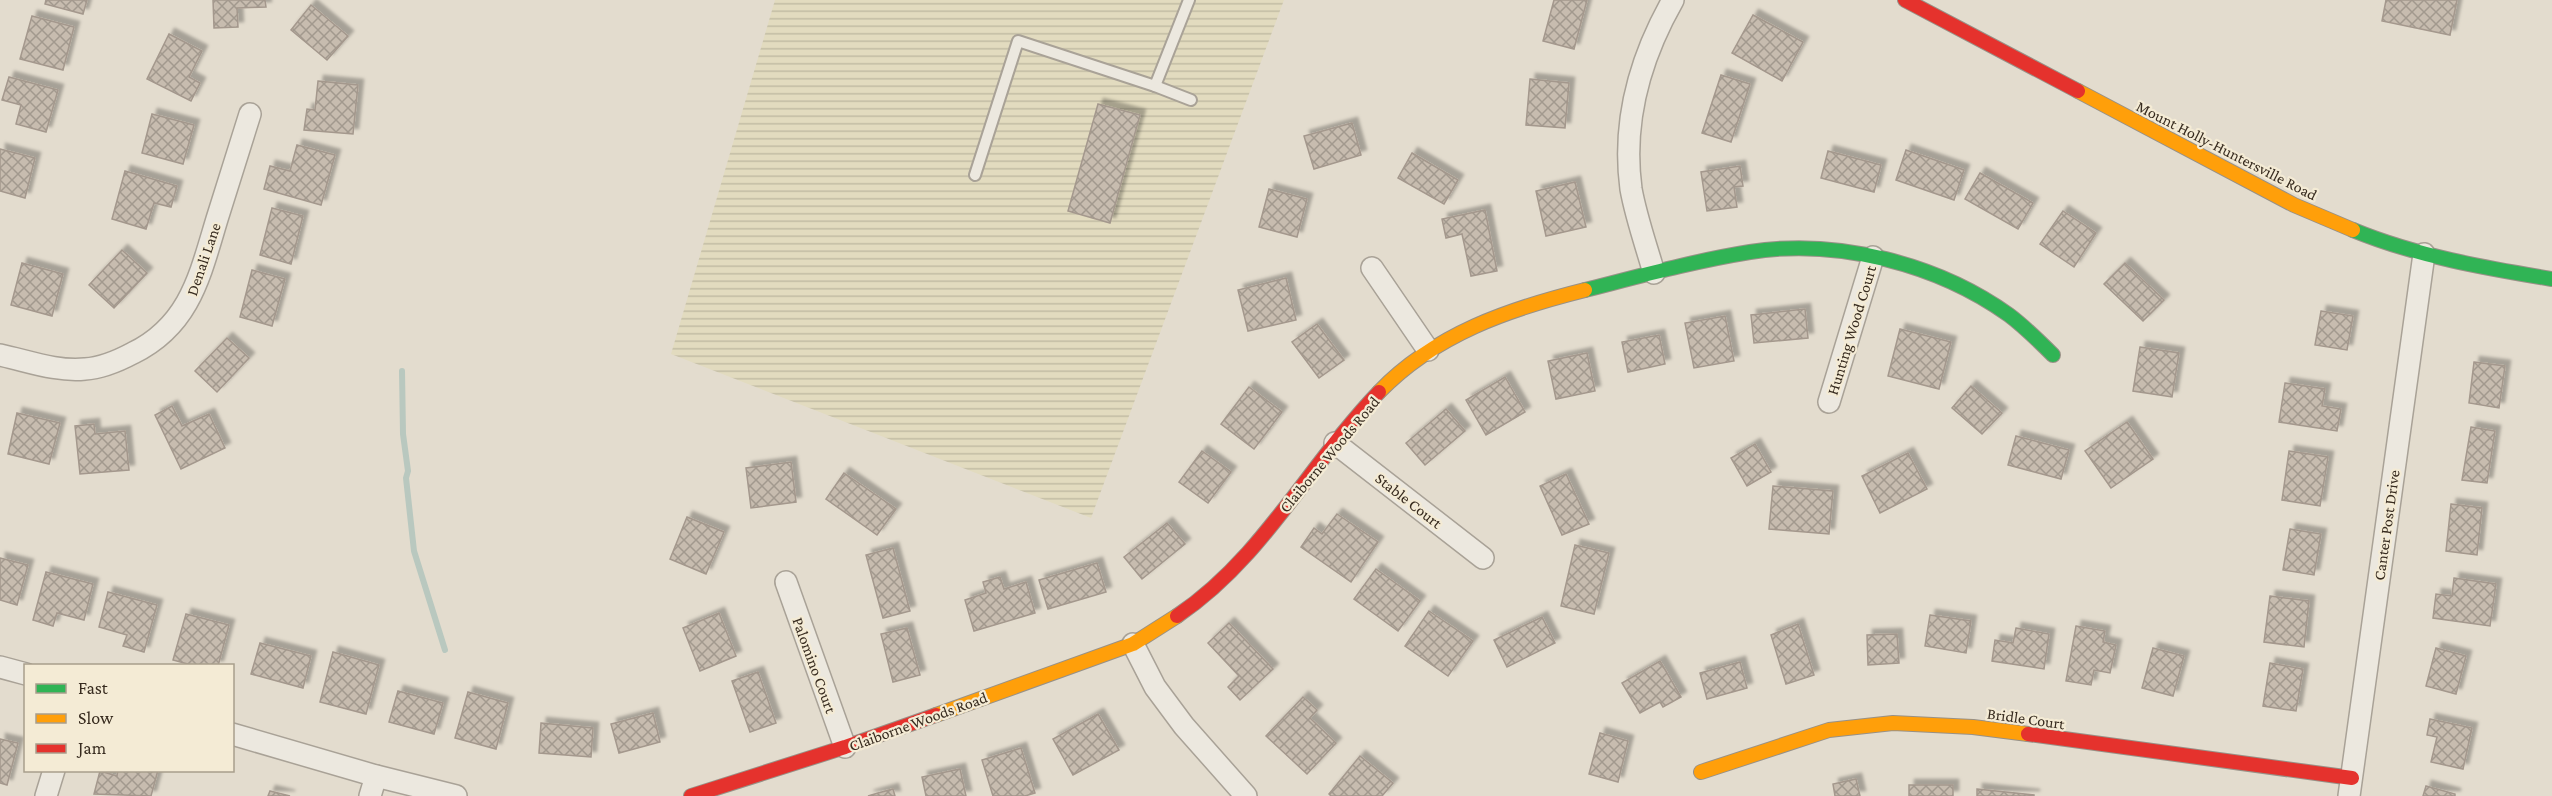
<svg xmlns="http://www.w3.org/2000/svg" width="2552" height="796" viewBox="0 0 2552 796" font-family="'Crimson Pro',serif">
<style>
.farmland{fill:url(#farmland-rules)}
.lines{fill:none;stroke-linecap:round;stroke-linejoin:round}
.stream{stroke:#b9c8bf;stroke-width:6}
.building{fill:url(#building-cross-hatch);stroke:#a4988d;stroke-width:1.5;filter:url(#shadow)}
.lane-casing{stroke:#a9a297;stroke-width:14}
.street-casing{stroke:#a9a297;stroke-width:24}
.fast-casing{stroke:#989187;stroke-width:16}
.slow-casing{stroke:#989187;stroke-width:16}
.jam-casing{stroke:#989187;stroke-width:16}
.lane{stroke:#ece8df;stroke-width:10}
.street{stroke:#ece8df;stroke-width:21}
.fast{stroke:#30b455;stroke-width:14}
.slow{stroke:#ff9f0a;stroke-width:14}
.jam{stroke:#e5322d;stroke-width:14}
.labels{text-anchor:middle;stroke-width:4.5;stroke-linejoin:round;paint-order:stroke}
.street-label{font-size:16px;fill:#372b1f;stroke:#f4ebd5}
</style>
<defs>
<pattern id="farmland-rules" width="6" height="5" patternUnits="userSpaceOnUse" patternTransform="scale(1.5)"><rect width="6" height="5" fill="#e2dbbf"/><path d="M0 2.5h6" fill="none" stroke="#c2bca4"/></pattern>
<pattern id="building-cross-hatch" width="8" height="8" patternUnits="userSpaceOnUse" patternTransform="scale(1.5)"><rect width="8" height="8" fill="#c7bcaf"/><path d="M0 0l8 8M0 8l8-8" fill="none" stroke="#a2998e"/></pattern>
<filter id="shadow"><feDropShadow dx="5.5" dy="-5.5" stdDeviation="1.5" flood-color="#0004"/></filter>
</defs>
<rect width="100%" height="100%" fill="#e3dcce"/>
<!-- farmland -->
<path class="farmland" d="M775 0H1284L1091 518 671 354Z"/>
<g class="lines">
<!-- stream -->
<path class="stream" d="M402 371 403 434 408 471 406 478 414 551 445 650"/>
</g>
<!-- building -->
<g class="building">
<path d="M46 0H87L83 14 45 4Z"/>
<path d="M213 0H265L266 7 237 8 238 27 214 28Z"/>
<path d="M1554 0H1587L1574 49 1543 41Z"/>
<path d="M2386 0H2457L2450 35 2382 21Z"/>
<path d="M311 5 348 36 327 60 291 30Z"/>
<path d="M1753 15 1803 42 1782 81 1732 53Z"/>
<path d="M32 16 74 27 63 70 20 59Z"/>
<path d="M169 34 202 51 189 77 200 83 191 101 147 79Z"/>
<path d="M1721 75 1750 84 1731 142 1702 133Z"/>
<path d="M9 77 58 90 46 132 16 124 21 105 2 100Z"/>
<path d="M1530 79 1569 83 1565 128 1526 125Z"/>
<path d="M318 81 358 85 353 134 304 130 307 109 315 110Z"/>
<path d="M1098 104 1140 115 1110 223 1068 211Z"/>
<path d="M152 114 194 125 183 164 142 153Z"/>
<path d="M1352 123 1361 155 1314 169 1304 136Z"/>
<path d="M297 145 335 155 321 205 264 189 270 166 290 171Z"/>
<path d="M0 149 35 158 25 198 0 191Z"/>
<path d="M1906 150 1964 170 1954 200 1896 180Z"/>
<path d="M1828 151 1881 165 1874 192 1821 178Z"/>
<path d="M1412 153 1458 180 1444 204 1398 178Z"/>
<path d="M1740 166 1743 186 1734 187 1737 207 1707 211 1701 172Z"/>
<path d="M125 171 177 186 171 207 154 203 146 229 112 219Z"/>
<path d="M1980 173 2033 203 2018 229 1965 199Z"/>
<path d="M1575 182 1586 227 1546 236 1536 191Z"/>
<path d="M1269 189 1307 199 1297 237 1259 227Z"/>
<path d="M272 208 303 216 291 264 260 255Z"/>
<path d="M1485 210 1497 271 1471 276 1462 234 1446 238 1442 219Z"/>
<path d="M2063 211 2096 233 2074 267 2040 244Z"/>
<path d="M122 250 147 273 114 308 89 285Z"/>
<path d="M22 263 63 274 52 316 11 305Z"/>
<path d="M2125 263 2164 300 2143 321 2104 284Z"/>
<path d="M252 270 285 279 272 326 240 317Z"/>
<path d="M1286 278 1296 320 1248 331 1238 290Z"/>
<path d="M1805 309 1808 338 1754 343 1751 315Z"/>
<path d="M2321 311 2353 316 2347 350 2315 345Z"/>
<path d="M1725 316 1734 361 1694 368 1685 323Z"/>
<path d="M1317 324 1344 360 1319 378 1292 342Z"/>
<path d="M1900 329 1951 342 1939 389 1888 376Z"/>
<path d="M1659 335 1665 364 1628 372 1622 342Z"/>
<path d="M227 338 249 358 217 392 195 371Z"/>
<path d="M2140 347 2179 353 2172 397 2133 391Z"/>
<path d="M1587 353 1595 391 1556 399 1548 361Z"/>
<path d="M2474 362 2505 366 2499 408 2469 403Z"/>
<path d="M1505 377 1525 412 1486 435 1466 400Z"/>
<path d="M2285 383 2325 389 2322 406 2341 409 2337 431 2279 422Z"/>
<path d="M1971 386 2002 413 1982 434 1952 408Z"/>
<path d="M1249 387 1282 412 1254 449 1221 424Z"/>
<path d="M172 406 182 426 209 414 225 448 181 469 155 415Z"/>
<path d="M1446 409 1465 431 1425 465 1406 443Z"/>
<path d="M17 413 60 423 49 464 8 454Z"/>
<path d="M2127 422 2153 459 2111 488 2085 451Z"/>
<path d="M94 424 95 434 125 431 129 470 80 474 75 426Z"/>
<path d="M2471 427 2495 431 2487 483 2462 480Z"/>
<path d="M2016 436 2069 450 2061 479 2008 465Z"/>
<path d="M1755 444 1771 472 1747 486 1731 458Z"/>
<path d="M1202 451 1231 472 1208 503 1179 482Z"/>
<path d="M2289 451 2328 457 2320 506 2282 500Z"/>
<path d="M1908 453 1927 489 1880 513 1862 476Z"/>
<path d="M791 462 796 502 751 508 746 468Z"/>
<path d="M844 473 896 509 877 535 826 499Z"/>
<path d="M1566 474 1589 524 1562 535 1540 486Z"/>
<path d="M1773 486 1833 491 1829 534 1769 529Z"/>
<path d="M2451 504 2482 508 2477 555 2446 551Z"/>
<path d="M1337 514 1378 542 1351 582 1301 547 1314 528 1322 534Z"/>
<path d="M687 517 724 532 706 574 670 559Z"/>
<path d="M1167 523 1185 544 1142 579 1124 557Z"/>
<path d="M2290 529 2321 534 2314 575 2283 570Z"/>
<path d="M1575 545 1609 553 1594 614 1561 606Z"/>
<path d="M893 548 910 611 883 618 866 555Z"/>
<path d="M0 558 28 565 17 605 0 600Z"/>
<path d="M1097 563 1106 592 1048 609 1039 580Z"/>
<path d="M1376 569 1420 601 1398 631 1354 599Z"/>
<path d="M46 572 93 584 84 620 57 613 53 626 33 620Z"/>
<path d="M1000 577 1004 589 1026 582 1035 613 974 631 965 600 986 593 983 582Z"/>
<path d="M2454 578 2496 584 2490 626 2433 618 2436 594 2452 596Z"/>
<path d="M108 592 157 605 144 652 123 646 127 635 99 627Z"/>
<path d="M2270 596 2309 601 2304 647 2264 642Z"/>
<path d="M1429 611 1473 641 1448 676 1405 646Z"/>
<path d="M719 613 736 656 700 671 683 628Z"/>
<path d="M186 614 229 625 218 666H195L173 660Z"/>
<path d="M1930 615 1971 621 1966 653 1925 646Z"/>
<path d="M1542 617 1555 643 1507 667 1494 640Z"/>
<path d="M1229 623 1273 669 1240 700 1228 687 1239 676 1208 643Z"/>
<path d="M1798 624 1814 675 1786 684 1771 635Z"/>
<path d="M2076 626 2105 631 2103 642 2116 645 2110 673 2094 670 2091 685 2066 681Z"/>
<path d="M907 628 920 675 893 682 881 634Z"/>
<path d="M2016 628 2049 634 2044 669 1992 661 1995 640 2013 643Z"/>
<path d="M1897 634 1899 663 1868 665 1867 635Z"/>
<path d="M260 643 311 656 303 688 251 674Z"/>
<path d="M2153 648 2184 656 2173 696 2142 688Z"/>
<path d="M2436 648 2466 656 2456 694 2426 686Z"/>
<path d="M333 652 379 665 366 714 320 702Z"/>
<path d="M1660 661 1681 697 1663 707 1660 702 1640 713 1622 683Z"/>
<path d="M1740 662 1747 688 1707 699 1700 673Z"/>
<path d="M2270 663 2303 669 2296 711 2263 706Z"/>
<path d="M758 672 776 723 750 732 732 681Z"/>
<path d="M398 691 443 703 434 734 389 722Z"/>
<path d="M468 692 508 703 496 749 455 738Z"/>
<path d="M1303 697 1317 710 1310 718 1336 743 1307 774 1266 736Z"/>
<path d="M653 713 660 742 619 753 611 724Z"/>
<path d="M1098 714 1119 750 1073 775 1053 739Z"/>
<path d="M2430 719 2472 728 2463 769 2431 762 2437 737 2427 735Z"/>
<path d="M541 723 593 728 591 757 539 753Z"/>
<path d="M1600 733 1628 741 1618 782 1589 774Z"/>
<path d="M0 739 18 743 7 785 0 783Z"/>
<path d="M1021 748 1035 793 1025 796H993L982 760Z"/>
<path d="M1360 756 1393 783 1382 796H1331L1329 794Z"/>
<path d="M960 769 966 796H926L922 777Z"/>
<path d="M118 770H158L151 796 94 794 100 771 117 776Z"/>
<path d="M1856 779 1860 796H1835L1833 784Z"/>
<rect x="1909" y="785" width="44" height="11"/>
<path d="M2426 786 2455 794V796H2423Z"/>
<path d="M893 789 895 796H868L878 793Z"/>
<path d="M1977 789 2034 795V796H1977Z"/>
<path d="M270 791 290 796H268Z"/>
</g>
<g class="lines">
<!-- lane casing -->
<g class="lane-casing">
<g id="lane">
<path d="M1155 86 1191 100"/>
<path d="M975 175 1018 41 1155 86 1189 0"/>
</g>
</g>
<!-- street casing -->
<g class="street-casing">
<g id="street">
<path d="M1372 268 1428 350"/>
<path d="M1654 273C1646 245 1636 217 1631 189 1622 122 1640 58 1673 0"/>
<path d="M0 355C28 361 57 372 85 369 102 368 118 361 133 353 190 325 200 275 217 219 228 184 239 149 250 114"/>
<path d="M1829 402 1873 257"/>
<path d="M1335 443 1483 558"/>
<path d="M786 582 845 747"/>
<path d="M1133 644 1155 687 1184 726 1246 796"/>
<path d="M0 667 26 674"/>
<path d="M232 734 376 776 456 796"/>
<path d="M46 796 54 770"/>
<path d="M370 796 376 776"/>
<path d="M2349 796 2424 254"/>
</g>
</g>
<!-- fast casing -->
<g class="fast-casing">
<g id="fast">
<path d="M2353 230C2416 256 2485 268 2552 279"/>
<path d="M1585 290C1640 276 1694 261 1750 252 1837 238 1938 264 2009 315 2025 327 2039 341 2053 355"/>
</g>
</g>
<!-- slow casing -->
<g class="slow-casing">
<g id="slow">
<path d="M2078 91 2294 205 2353 230"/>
<path d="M1379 392C1435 334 1509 309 1585 290"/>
<path d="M936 715 1133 644 1177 616"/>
<path d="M1701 772 1829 730 1893 723 1973 727 2028 734"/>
</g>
</g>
<!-- jam casing -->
<g class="jam-casing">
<g id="jam">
<path d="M1905 0 2078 91"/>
<path d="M1177 616C1262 559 1309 465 1379 392"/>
<path d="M2028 734 2352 778"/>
<path d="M691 796 845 747 936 715"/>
</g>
</g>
<!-- lane -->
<use href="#lane" class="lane"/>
<!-- street -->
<use href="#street" class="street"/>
<!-- fast -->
<use href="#fast" class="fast"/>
<!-- slow -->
<use href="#slow" class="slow"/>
<!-- jam -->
<use href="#jam" class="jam"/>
</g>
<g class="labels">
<!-- street labels -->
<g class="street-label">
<text transform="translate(2227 150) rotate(27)" y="6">Mount Holly-Huntersville Road</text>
<text transform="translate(203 259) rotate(-71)" y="6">Denali Lane</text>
<text transform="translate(1851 330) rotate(-73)" y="6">Hunting Wood Court</text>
<text transform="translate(1329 454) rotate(-50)" y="6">Claiborne Woods Road</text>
<text transform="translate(1409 500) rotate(38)" y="6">Stable Court</text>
<text transform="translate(2386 525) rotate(-82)" y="6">Canter Post Drive</text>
<text transform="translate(815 665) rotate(70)" y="6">Palomino Court</text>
<text transform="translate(2026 718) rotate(8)" y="6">Bridle Court</text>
<text transform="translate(918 721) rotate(-20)" y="6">Claiborne Woods Road</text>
</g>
</g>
<!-- legend -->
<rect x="24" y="664" width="210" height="108" fill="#f4ebd5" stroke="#a89e8c" stroke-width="1.5"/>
<rect x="36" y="684" width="30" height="9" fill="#30b455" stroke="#a89e8c" stroke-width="1.5"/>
<text x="78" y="694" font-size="18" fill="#372b1f">Fast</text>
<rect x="36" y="714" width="30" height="9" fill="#ff9f0a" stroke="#a89e8c" stroke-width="1.5"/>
<text x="78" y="724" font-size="18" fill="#372b1f">Slow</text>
<rect x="36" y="744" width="30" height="9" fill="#e5322d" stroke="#a89e8c" stroke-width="1.5"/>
<text x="78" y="754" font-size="18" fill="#372b1f">Jam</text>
</svg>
